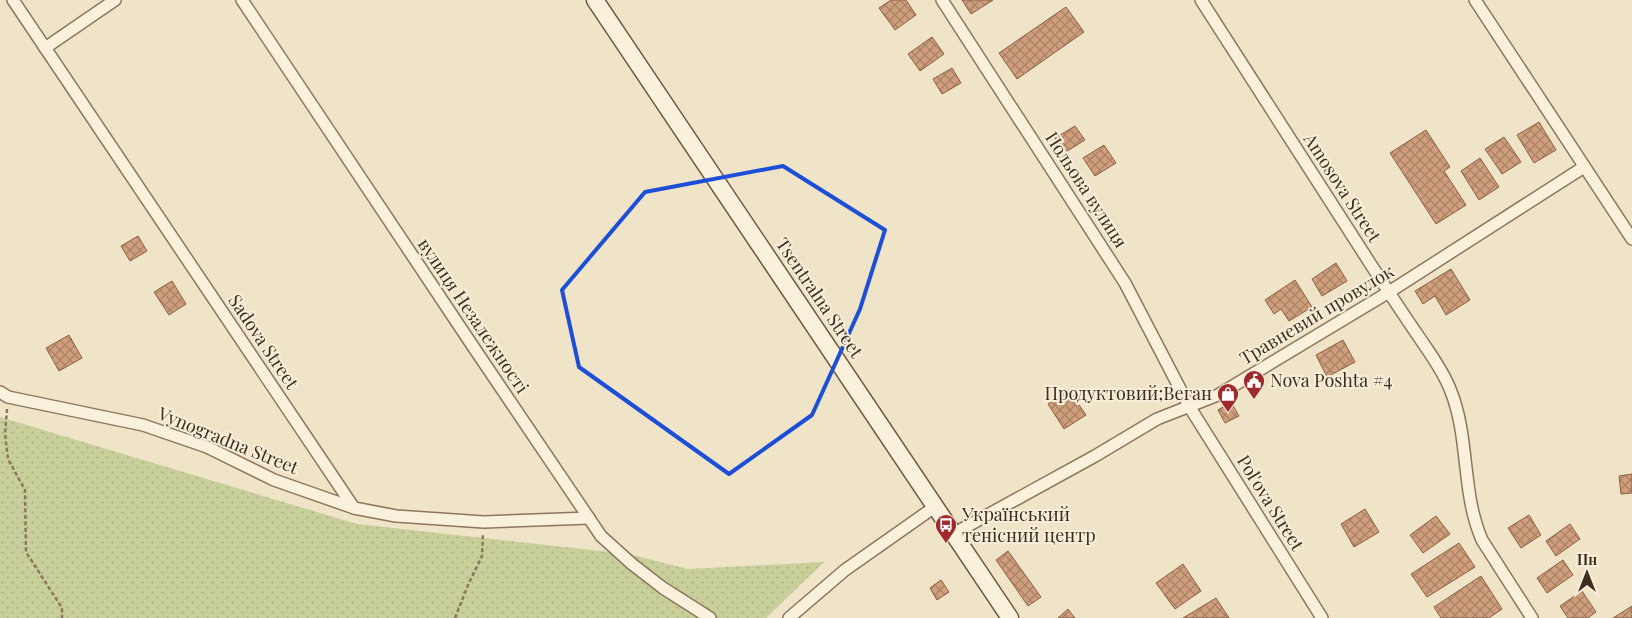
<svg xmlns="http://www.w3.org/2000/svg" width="1632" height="618" viewBox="0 0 1632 618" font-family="'Playfair Display',serif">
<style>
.grass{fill:url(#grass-dots)}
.building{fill:url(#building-cross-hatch);stroke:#8d5f41}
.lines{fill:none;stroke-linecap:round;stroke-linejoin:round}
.street-casing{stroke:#8d765c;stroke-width:14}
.secondary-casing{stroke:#6f573f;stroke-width:19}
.path{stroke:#8d765c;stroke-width:2.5;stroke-dasharray:4 2.5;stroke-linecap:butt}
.street{stroke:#faf1dc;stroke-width:11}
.secondary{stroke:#faf1dc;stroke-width:16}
.marked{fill:none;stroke:#1d4ed8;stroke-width:4;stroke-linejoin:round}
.labels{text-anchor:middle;stroke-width:4;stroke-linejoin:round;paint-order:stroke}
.street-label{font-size:18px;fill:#3d2e20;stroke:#f7eed8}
.poi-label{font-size:18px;fill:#3d2e20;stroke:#f7eed8;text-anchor:start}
</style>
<defs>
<pattern id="grass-dots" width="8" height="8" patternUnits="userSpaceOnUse" patternTransform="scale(1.25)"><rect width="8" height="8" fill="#c9cf9b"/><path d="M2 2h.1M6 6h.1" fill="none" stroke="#aeb285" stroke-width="1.8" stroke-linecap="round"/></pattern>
<pattern id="building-cross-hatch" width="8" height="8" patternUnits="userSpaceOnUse" patternTransform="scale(1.25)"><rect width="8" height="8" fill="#cf9f7d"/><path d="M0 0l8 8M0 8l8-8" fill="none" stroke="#a98266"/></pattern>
</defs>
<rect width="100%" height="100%" fill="#f0e4c8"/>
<!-- grass -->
<path class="grass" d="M0 417 357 524 628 554 688 569 824 562 766 618H0Z"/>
<!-- building -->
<g class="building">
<path d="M891 0H906L916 15 895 30 879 8Z"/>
<path d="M962 0H993L971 14Z"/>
<path d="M1066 7 1084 32 1017 79 999 53Z"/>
<path d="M932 37 944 54 920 71 908 54Z"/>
<path d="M952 68 961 83 942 94 933 79Z"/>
<path d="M1539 122 1556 150 1534 163 1517 135Z"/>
<path d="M1075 126 1085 140 1064 153 1055 138Z"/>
<path d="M1426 130 1450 167 1444 171 1466 205 1436 224 1390 153Z"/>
<path d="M1504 137 1521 162 1502 174 1485 149Z"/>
<path d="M1104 145 1116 163 1095 176 1083 158Z"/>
<path d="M1480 158 1499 187 1479 200 1461 171Z"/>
<path d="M138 236 147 251 130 261 121 246Z"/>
<path d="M1336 263 1347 281 1322 296 1312 279Z"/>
<path d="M1451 269 1470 300 1446 315 1435 296 1423 304 1415 291Z"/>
<path d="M1295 280 1312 307 1289 321 1281 309 1274 314 1265 300Z"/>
<path d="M172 281 186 304 169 315 154 292Z"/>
<path d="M69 335 82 358 59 371 46 348Z"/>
<path d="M1343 340 1355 362 1327 377 1316 355Z"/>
<path d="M1069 390 1086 415 1064 429 1048 404Z"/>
<path d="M1231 402 1239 416 1225 423 1218 410Z"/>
<path d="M1632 474V493L1621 494 1619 476Z"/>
<path d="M1365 509 1379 532 1354 547 1341 524Z"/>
<path d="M1529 515 1541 535 1521 548 1508 528Z"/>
<path d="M1436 516 1450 534 1423 553 1410 535Z"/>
<path d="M1570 524 1580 539 1556 556 1546 541Z"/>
<path d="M1459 543 1475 567 1427 597 1411 574Z"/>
<path d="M1008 551 1041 597 1028 606 996 560Z"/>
<path d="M1563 560 1573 575 1547 593 1537 578Z"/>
<path d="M1183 564 1201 591 1175 609 1156 583Z"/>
<path d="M1481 576 1502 609 1489 618H1441L1434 607Z"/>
<path d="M941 580 949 592 937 600 930 588Z"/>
<path d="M1582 591 1596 612 1588 618H1568L1560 606Z"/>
<path d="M1216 598 1229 618H1183Z"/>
<path d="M1632 606V618H1613Z"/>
<path d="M1068 609 1075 618H1058Z"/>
</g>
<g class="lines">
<!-- street casing -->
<g class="street-casing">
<g id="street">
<path d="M13 0 354 508 396 516 484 522 589 518"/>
<path d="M242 0 468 339 601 536 632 564 663 588 710 618"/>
<path d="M942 0 1125 283 1189 406 1322 618"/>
<path d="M1201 0C1259 90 1317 180 1375 271 1390 294 1405 317 1421 340 1431 355 1443 371 1450 389 1470 437 1461 492 1482 540L1532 618"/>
<path d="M1475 0 1632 239"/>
<path d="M45 48 115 0"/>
<path d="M0 392 8 397 143 425 207 447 274 480 354 508"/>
<path d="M953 534 1095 456 1157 419 1218 395 1389 292 1584 167"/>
<path d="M789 618 845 570 936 506"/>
</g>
</g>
<!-- secondary casing -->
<g class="secondary-casing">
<path id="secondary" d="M595 0 1010 618"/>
</g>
<!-- path -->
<g class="path">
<path d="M7 409 5 434 8 459 25 490 26 552 62 608V618"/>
<path d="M455 618 468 585 482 556 483 533"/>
</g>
<!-- street -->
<use href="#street" class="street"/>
<!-- secondary -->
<use href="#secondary" class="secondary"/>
</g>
<!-- marked area -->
<path class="marked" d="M783 166 885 230 860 309 812 415 729 474 579 367 562 290 645 192Z"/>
<!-- icons -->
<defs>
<g id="civic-pin" transform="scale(1.125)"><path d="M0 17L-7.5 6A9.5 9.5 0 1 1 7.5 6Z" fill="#9e2a2b" stroke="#f7eed8"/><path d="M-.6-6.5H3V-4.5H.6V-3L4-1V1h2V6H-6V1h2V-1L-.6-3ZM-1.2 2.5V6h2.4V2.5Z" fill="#fff"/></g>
<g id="shop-pin" transform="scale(1.125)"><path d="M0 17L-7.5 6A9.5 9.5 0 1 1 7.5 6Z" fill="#9e2a2b" stroke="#f7eed8"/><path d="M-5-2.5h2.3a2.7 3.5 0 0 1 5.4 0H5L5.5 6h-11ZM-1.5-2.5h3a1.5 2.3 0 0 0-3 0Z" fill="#fff"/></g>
<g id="bus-pin" transform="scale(1.125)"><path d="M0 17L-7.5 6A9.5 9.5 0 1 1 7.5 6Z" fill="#9e2a2b" stroke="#f7eed8"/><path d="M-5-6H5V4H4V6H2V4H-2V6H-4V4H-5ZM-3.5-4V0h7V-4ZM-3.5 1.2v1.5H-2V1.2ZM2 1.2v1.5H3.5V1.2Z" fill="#fff"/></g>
</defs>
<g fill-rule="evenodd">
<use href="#civic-pin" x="1254" y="381"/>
<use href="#shop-pin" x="1228" y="394"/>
<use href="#bus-pin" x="946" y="525"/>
</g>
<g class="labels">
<!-- street labels -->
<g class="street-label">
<text transform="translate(1342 188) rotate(57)" y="6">Amosova Street</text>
<text transform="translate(1086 190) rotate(57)" y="6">Польова вулиця</text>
<text transform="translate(819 298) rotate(56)" y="6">Tsentralna Street</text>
<text transform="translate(1317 315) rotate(-31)" y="6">Травневий провулок</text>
<text transform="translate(473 316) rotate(56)" y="6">вулиця Незалежності</text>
<text transform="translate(263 342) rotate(56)" y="6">Sadova Street</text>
<text transform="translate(228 441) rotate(22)" y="6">Vynogradna Street</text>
<text transform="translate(1270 503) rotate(58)" y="6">Pol'ova Street</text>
</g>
<!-- poi labels -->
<g class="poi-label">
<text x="1270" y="387">Nova Poshta #4</text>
<text x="1212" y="400" text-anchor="end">Продуктовий;Веган</text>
<text x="962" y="521">Український<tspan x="962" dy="21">тенісний центр</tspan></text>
</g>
</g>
<!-- north arrow -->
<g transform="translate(1587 573)" stroke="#f7eed8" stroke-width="4" paint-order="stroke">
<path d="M0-4L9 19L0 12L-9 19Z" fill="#3d2e20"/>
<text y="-8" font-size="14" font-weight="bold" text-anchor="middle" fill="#3d2e20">Пн</text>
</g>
</svg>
